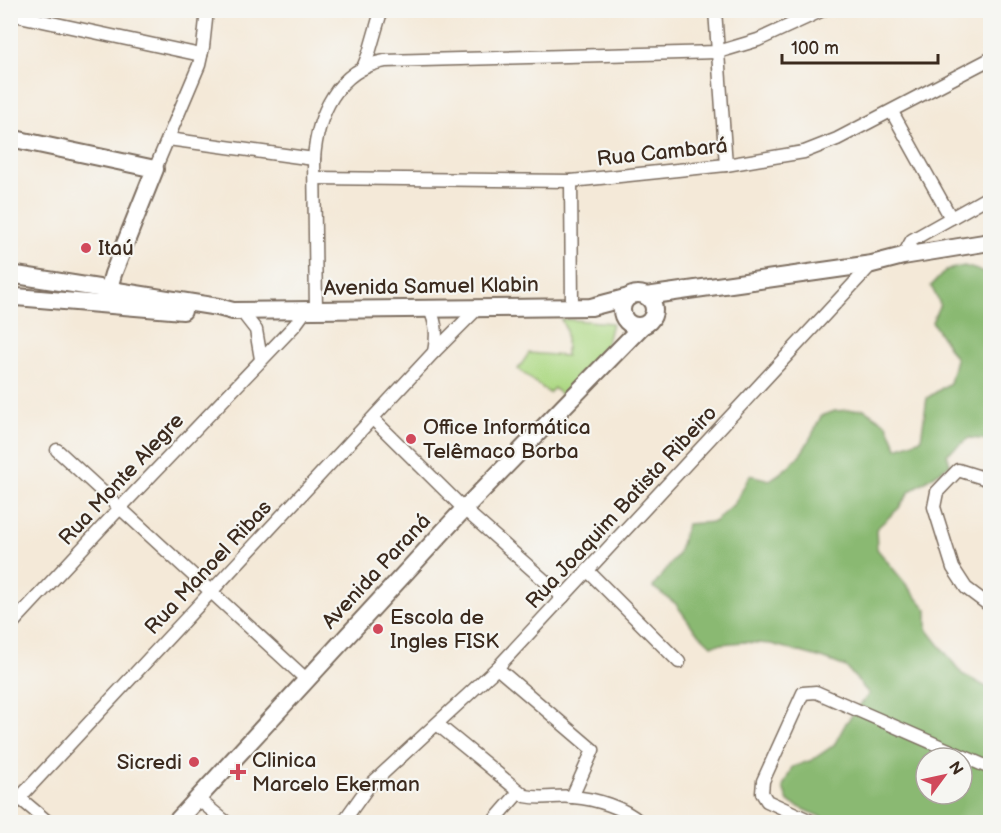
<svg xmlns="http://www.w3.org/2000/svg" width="1001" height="833" viewBox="0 0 1001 833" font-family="'Balsamiq Sans',sans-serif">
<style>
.green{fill:#aed985;stroke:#748252;stroke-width:1.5}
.forest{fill:#8ab972;stroke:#627248;stroke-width:1.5;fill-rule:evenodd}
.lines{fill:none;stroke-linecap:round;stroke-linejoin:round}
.street-casing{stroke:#7c6d5f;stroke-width:15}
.secondary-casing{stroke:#7c6d5f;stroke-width:20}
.street{stroke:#fff;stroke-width:12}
.secondary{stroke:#fff;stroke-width:16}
.poi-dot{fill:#d1495b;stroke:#f6f6f2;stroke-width:2}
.labels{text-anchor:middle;stroke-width:4.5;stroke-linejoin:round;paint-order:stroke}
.street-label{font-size:21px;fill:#3b2a1e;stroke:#f6f6f2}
.poi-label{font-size:21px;fill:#3b2a1e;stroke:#f6f6f2;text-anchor:start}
</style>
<rect width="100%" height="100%" fill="#f6f6f2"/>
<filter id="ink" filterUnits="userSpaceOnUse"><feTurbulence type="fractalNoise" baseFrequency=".0167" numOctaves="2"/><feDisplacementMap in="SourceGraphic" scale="12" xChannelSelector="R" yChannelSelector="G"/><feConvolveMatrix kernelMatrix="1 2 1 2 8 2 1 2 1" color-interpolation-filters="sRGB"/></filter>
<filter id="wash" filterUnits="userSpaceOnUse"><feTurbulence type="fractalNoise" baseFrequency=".008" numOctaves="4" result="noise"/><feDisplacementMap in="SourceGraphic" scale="24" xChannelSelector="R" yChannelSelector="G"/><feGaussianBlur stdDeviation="1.35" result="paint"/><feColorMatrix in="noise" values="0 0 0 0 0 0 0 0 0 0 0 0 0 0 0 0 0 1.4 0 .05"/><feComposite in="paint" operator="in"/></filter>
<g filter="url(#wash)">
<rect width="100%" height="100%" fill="#f4e9d8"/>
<!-- green -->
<path class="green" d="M561 319 612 323 607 343 561 395 554 388 549 393 518 369 529 353 566 356V330Z"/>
<!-- forest -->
<path class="forest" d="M964 266 984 272 989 291H990V440L969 438 947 454 950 465 910 491 899 508 876 529 877 549 927 610V629L962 674 990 689V822H832L788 802 783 787 792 767 812 760 834 745 846 723 869 694 846 667 822 658 771 644 743 642 711 645 694 629 676 604 653 587 678 554 687 524 714 522 735 503 750 475 770 480C800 461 807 447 821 416L835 411 864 409 887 424 897 448 921 439 927 398 950 383 956 359 932 322 940 304 931 286 946 270ZM926 758H962V794H926Z"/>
</g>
<g filter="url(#ink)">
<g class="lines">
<!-- street casing -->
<g class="street-casing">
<g id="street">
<path d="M715 10 726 165"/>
<path d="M10 14 201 55"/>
<path d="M363 68 369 53 380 15 384 10"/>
<path d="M892 112 951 218"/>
<path d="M168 139 314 159"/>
<path d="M155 169 199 65 203 47 207 10"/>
<path d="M315 178 571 181 726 165 804 152 837 139 990 59"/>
<path d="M571 181 572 306"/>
<path d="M903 256 912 240 990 196"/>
<path d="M316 310 314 159C317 116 337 69 385 61L718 52 758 40 823 10"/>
<path d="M430 310C437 325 437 336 434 352"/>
<path d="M242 312 256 330 261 359"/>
<path d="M373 419 464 509 563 597"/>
<path d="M57 450 307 680"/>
<path d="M990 480 958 470 937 492 934 507 953 568 966 588 990 606"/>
<path d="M588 571 679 662"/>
<path d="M10 626 120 508 295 325 306 310"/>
<path d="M497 668 593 750 572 797"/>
<path d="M437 724 525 796C545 800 556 795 573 797 596 799 623 807 640 822"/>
<path d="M10 790 48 822"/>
<path d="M198 799 226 822"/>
<path d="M10 808 434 352 476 310"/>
<path d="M343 822 368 787 497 668 872 264"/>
<path d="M493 822 519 792"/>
<path d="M813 822 767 801 762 793 763 781 803 693 816 692 990 768"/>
</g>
</g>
<!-- secondary casing -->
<g class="secondary-casing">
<g id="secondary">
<path d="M10 138 155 169 113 274 109 288V304"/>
<path d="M10 274 218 307 233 311 591 307 629 297"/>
<circle cx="638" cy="310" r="16"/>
<path d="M646 296 872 264 903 256 990 242"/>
<path d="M10 298 16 297 183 311"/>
<path d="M176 822 464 509 642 326"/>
</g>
</g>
<!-- street -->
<use href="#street" class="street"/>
<!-- secondary -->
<use href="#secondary" class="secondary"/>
</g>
</g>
<!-- markers -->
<g class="poi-dot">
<circle cx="86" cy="248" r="6"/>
<circle cx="411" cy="439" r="6"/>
<circle cx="378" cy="629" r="6"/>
<circle cx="194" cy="762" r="6"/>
<path d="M235 763h6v6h6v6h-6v6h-6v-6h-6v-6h6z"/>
</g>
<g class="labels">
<!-- street labels -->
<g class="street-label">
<text transform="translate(662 152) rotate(-6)" y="7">Rua Cambará</text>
<text transform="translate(431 286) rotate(-1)" y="7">Avenida Samuel Klabin</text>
<text transform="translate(121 479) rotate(-47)" y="7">Rua Monte Alegre</text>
<text transform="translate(621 507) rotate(-47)" y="7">Rua Joaquim Batista Ribeiro</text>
<text transform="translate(208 567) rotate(-47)" y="7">Rua Manoel Ribas</text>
<text transform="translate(376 571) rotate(-47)" y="7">Avenida Paraná</text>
</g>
<!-- poi labels -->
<g class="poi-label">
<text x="98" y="255">Itaú</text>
<text x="423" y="434">Office Informática<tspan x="423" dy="24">Telêmaco Borba</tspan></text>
<text x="390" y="624">Escola de<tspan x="390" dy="24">Ingles FISK</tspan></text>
<text x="252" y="767">Clinica<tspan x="252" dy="24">Marcelo Ekerman</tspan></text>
<text x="182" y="769" text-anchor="end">Sicredi</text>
</g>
</g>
<!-- margin -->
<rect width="1001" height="833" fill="none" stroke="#f6f6f2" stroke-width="36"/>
<!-- north arrow -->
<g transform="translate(944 776) rotate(57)"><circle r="28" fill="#f6f6f2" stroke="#aba49d" stroke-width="1.5"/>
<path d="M0-4.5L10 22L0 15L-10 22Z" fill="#d1495b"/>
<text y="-9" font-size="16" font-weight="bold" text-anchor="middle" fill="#3b2a1e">N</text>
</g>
<!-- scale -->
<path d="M782 54v9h156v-9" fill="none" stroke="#3b2a1e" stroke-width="3"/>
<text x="791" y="54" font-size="18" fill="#3b2a1e" stroke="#f6f6f2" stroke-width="4.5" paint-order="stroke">100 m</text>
</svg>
